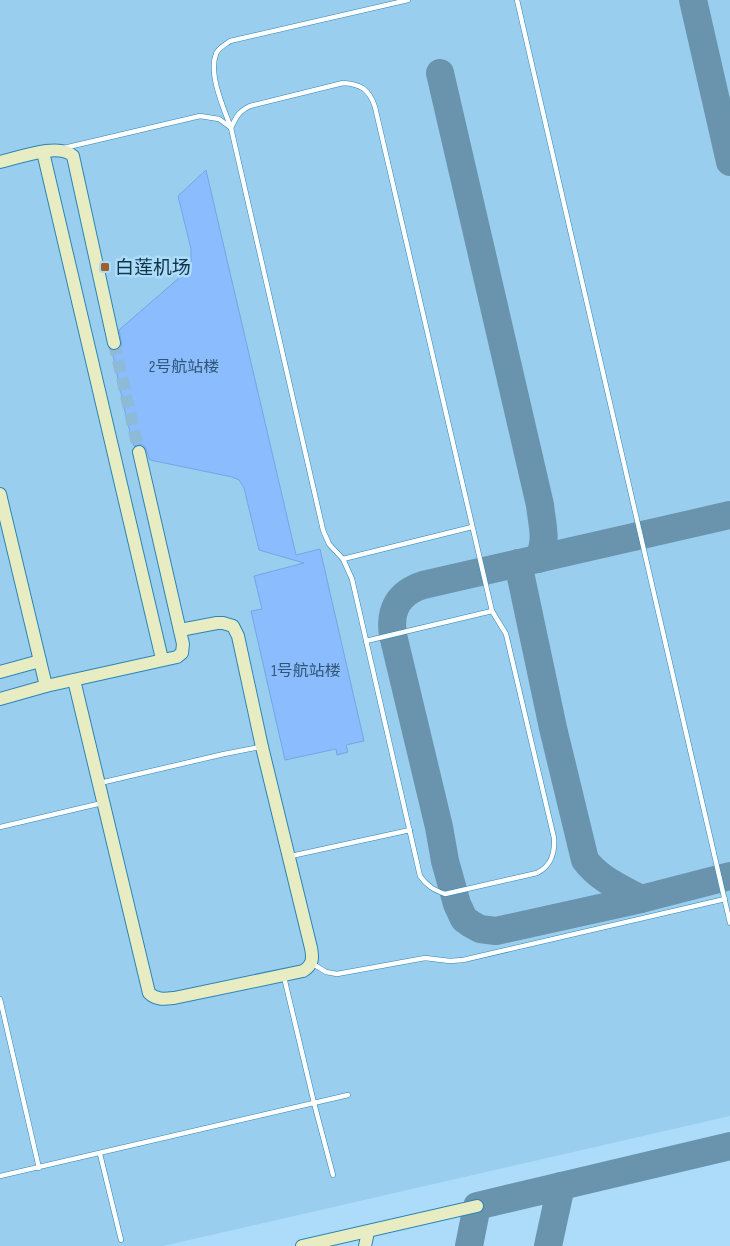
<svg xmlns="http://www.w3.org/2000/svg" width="730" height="1246" viewBox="0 0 730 1246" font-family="'Sofia Sans Condensed','Noto Sans SC',sans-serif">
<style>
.built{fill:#9aceee}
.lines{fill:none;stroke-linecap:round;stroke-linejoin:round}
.taxiway{stroke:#6a94ae;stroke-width:28}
.building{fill:#8bbcfe;stroke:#75a5e6}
.secondary-tunnel{stroke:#8dbad6;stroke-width:12;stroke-dasharray:12 6;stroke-linecap:butt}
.lane-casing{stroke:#2c85b3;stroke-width:5.5}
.secondary-casing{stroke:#2c85b3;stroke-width:14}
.lane{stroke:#fff;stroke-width:4.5}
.secondary{stroke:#e8ecc2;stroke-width:12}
.poi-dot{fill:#a05f2b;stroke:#acdcfa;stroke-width:2}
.labels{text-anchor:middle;stroke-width:5;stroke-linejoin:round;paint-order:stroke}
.number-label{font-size:16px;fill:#2f5676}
.poi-label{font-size:19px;fill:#103448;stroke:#acdcfa;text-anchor:start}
</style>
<rect width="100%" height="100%" fill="#acdcfa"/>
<!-- built -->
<path class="built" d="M0 0H730V1116L163 1246H0Z"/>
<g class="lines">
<!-- taxiway -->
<g class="taxiway">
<path d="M693 0 730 162"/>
<path d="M440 73 540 505C542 525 548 541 538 559"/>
<path d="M518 563 553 728 585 860C599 879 621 888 641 899L730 876"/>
<path d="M641 899 496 931 480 929 471 924 464 919 457 904 445 861 439 827 393 635C389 609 399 593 423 585L730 515"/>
<path d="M469 1246 477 1206 730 1146"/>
<path d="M548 1246 561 1186"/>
</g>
</g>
<!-- building -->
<path class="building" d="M206 170 296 555 320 549 364 741 346 745 348 752 337 755 336 749 285 760 251 611 262 609 254 576 304 563 259 550 244 488 239 480 232 477 150 460 145 446 141 444 134 446 127 421 113 355V351L119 349 122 345 119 330 187 271 191 265V249L178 196Z"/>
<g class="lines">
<!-- secondary-tunnel -->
<path class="secondary-tunnel" d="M114 343 139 452"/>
<!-- lane casing -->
<g class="lane-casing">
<g id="lane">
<path d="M517 0 730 923"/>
<path d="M343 83C361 84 369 89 375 107L492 611 506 634 554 838C555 854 551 866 537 873L445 894C434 890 427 886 420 876L352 579 343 559 329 544 323 530 231 128C236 117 239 111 250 106Z"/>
<path d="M231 128C224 109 208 74 216 54 218 48 225 45 230 41L408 0"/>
<path d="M64 148 200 116 219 119 230 127"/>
<path d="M343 559 472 527"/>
<path d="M366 641 492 611"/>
<path d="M100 783 224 754 260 747"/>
<path d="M0 827 102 803"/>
<path d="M291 856 410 830"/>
<path d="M313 964 326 972 337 974 425 958 450 961 463 960 725 899"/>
<path d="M284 977 314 1103 333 1175"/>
<path d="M0 999 39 1168"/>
<path d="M100 1154 121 1240"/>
<path d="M0 1176 348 1095"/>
</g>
</g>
<!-- secondary casing -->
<g class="secondary-casing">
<g id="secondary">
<path d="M43 152 162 659"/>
<path d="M0 162C18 158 59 142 73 156L114 343"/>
<path d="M0 494 46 686"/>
<path d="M0 672 40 661"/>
<path d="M74 680 149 993C156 1000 164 999 174 998L303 971C313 965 313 958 311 948L262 747 238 636 233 626 223 623H217L180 630"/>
<path d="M0 699 46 686 177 657 182 653 183 644 139 452"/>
<path d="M302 1246 477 1206"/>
<path d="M365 1246 368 1232"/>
</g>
</g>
<!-- lane -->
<use href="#lane" class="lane"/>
<!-- secondary -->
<use href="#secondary" class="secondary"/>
</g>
<!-- markers -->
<rect class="poi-dot" x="100" y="262" width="10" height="10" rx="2.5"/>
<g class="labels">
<!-- number labels -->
<g class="number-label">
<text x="184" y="372">2号航站楼</text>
<text x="306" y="676">1号航站楼</text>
</g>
<!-- poi labels -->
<g class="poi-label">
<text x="115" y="274">白莲机场</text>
</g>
</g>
</svg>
